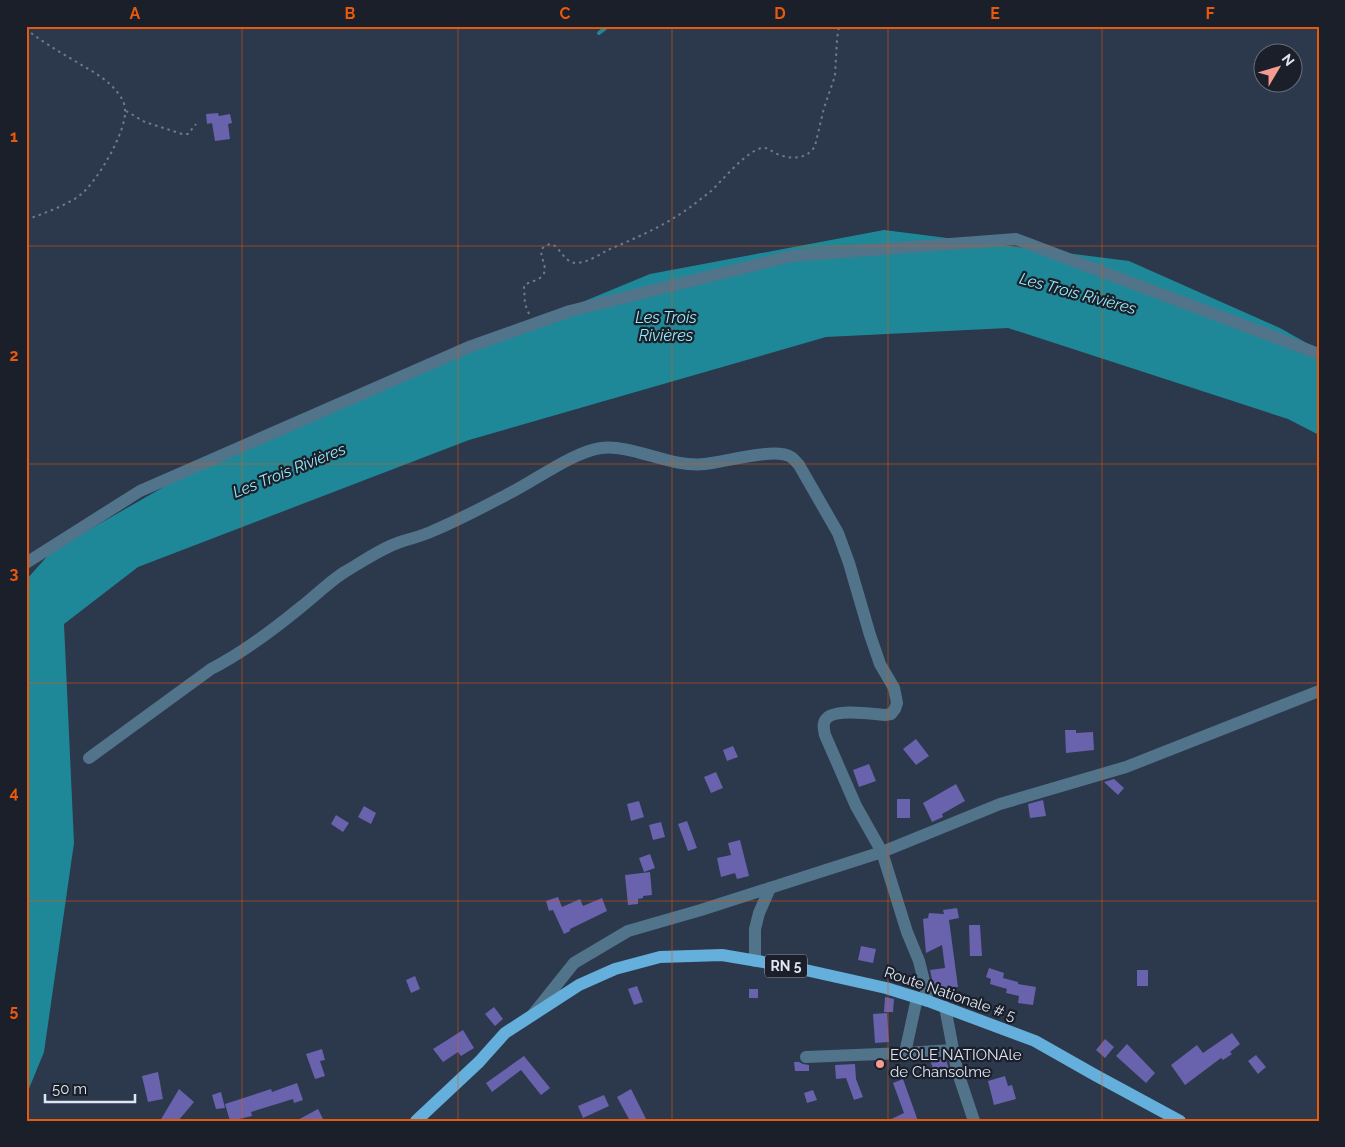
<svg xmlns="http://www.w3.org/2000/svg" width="1345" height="1147" viewBox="0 0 1345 1147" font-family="Raleway,sans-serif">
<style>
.water{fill:#1e8898}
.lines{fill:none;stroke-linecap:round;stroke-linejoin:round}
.stream{stroke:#1e8898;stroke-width:4}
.building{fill:#6962ad}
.path{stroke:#707a8c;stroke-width:2;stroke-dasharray:2.5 4;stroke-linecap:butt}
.minor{stroke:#51748a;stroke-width:12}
.primary{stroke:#64afdb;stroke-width:12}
.grid{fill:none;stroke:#e8590c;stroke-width:1;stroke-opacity:0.55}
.poi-dot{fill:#f59c92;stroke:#1a1f29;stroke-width:2}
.labels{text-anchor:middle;stroke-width:4.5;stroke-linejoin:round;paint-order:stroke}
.shield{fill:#1a1f29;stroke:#a3aab6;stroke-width:1}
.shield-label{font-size:14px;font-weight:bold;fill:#dee6f3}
.street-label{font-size:15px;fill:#dee6f3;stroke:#1a1f29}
.poi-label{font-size:15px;fill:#dee6f3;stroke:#1a1f29;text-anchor:start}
.water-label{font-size:16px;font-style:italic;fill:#94ecfc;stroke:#1a1f29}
.neatline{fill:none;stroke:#e8590c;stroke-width:2}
.grid-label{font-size:16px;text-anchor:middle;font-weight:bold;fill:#e8590c}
</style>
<rect width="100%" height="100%" fill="#2c384c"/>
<!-- water -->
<path class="water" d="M884 230 1129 261 1280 328 1319 350V435L1288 419 1008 328 826 337 469 440 138 567 64 624 74 843 44 1052 26 1096V580L52 551 235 446 650 274Z"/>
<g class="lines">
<!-- stream -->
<path class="stream" d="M599 33 608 26"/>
</g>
<!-- building -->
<g class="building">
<path d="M218 113 219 116 230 114 232 123 228 124 230 139 215 141 212 123 207 124 206 114Z"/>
<path d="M1065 730H1076V733L1093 732 1094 750 1066 753Z"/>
<path d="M916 739 929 756 916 765 903 749Z"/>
<path d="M733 746 738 757 727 761 723 750Z"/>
<path d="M869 764 876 781 859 787 853 770Z"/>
<path d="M716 772 723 788 711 793 704 777Z"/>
<path d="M1114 779 1124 788 1118 795 1104 782Z"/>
<path d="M956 784 965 801 942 814 943 817 932 822 923 803Z"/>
<rect x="897" y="799" width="13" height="19"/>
<path d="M1043 800 1046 816 1030 818 1028 804Z"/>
<path d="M639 801 644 817 631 821 627 804Z"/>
<path d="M364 806 376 813 371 824 358 817Z"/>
<path d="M336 815 349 823 343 832 331 824Z"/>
<path d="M687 821 697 848 688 851 678 824Z"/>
<path d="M661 822 665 837 653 840 649 825Z"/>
<path d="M740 840 749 876 737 879 735 873 721 877 717 858 731 855 728 843Z"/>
<path d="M650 854 655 868 644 872 639 858Z"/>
<path d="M650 872 652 895 643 896V898L638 899V904L628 905 625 875Z"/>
<path d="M558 897 562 907 580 899 583 906 602 898 607 911 570 929V931L564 934 553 910 549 911 546 901Z"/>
<path d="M957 908 959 918 949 920 958 987 934 989 930 970 945 968 942 945 926 953 923 919 928 918 929 913 944 914 943 910Z"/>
<path d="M969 925H980L982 956H970Z"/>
<path d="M861 946 876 949 873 963 858 960Z"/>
<path d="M989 968 1004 973 1003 978 1018 982V984L1036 987 1033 1005 1018 1003 1019 996 1006 993 1007 989 990 984 991 979 986 977Z"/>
<rect x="1137" y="970" width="11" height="16"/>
<path d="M415 976 420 989 411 993 406 980Z"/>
<path d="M637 986 643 1002 634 1005 628 989Z"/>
<rect x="749" y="989" width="9" height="9"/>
<path d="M885 997 894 999 893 1012H884Z"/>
<path d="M494 1007 503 1019 495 1026 485 1014Z"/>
<path d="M887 1013 889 1042 875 1043 873 1014Z"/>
<path d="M463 1030 474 1048 461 1056 458 1052 443 1062 433 1049Z"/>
<path d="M1232 1033 1240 1044 1230 1052 1232 1054 1223 1060 1221 1058 1185 1085 1171 1065 1197 1045 1203 1053Z"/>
<path d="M1105 1039 1114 1047 1105 1058 1096 1050Z"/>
<path d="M1127 1044 1155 1073 1146 1083 1116 1056Z"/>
<path d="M322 1049 325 1060 320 1061 325 1076 315 1079 306 1054Z"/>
<path d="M1256 1055 1266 1067 1258 1074 1248 1061Z"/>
<path d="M524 1056 550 1088 541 1095 521 1070 492 1092 486 1083Z"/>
<path d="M946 1059 949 1070 935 1074 930 1060Z"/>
<path d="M794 1062H799L803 1064 809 1065V1071H795Z"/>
<path d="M855 1064 856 1079 863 1097 854 1100 846 1078 836 1079 835 1065Z"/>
<path d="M158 1072 163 1099 148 1102 142 1076Z"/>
<path d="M1005 1076 1008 1086 1012 1085 1016 1099 994 1105 988 1081Z"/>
<path d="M903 1079 918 1121H887L904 1113 893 1083Z"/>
<path d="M297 1083 303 1100 294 1103 293 1099 251 1112 252 1116 230 1121 225 1104 271 1089 272 1092Z"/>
<path d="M179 1089 194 1102 178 1121H160Z"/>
<path d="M631 1089 647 1121H630L617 1097Z"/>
<path d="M813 1090 817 1100 807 1103 804 1093Z"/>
<path d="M221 1092 225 1108 216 1109 212 1095Z"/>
<path d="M604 1095 609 1106 583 1118 578 1106Z"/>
<path d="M318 1109 324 1121H296Z"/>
</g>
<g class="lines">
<!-- path -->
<g class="path">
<path d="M26 29C41 41 58 51 75 61 91 71 109 79 120 96 123 100 125 105 125 110 127 131 96 184 79 196 63 207 44 213 26 220"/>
<path d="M126 111 145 122 182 134H188L196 124"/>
<path d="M529 314 525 304 524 286C529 281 539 281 543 275 550 265 533 251 547 245 559 240 562 264 577 263 588 262 599 255 608 250 636 238 664 226 689 208 696 203 703 197 710 192 722 181 746 151 762 148 768 147 771 151 775 153 789 160 807 160 815 146L824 108 835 76 837 39 839 26"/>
</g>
<!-- minor -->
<g class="minor">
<path d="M26 563 140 491 469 347 570 311 792 256 1016 239 1319 354"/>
<path d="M89 758 211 669C244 652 273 630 301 607 315 596 328 583 343 573 362 562 381 548 403 541 414 538 425 535 435 530 461 519 485 506 510 493 536 480 573 452 601 448 633 444 670 468 705 464 725 462 775 447 791 457 794 459 797 463 799 465L838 533 849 563 870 635 880 664 894 688 897 703 895 709 891 714 885 715C872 714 835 708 826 719 822 724 824 730 825 735L856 806 882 852 907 932 919 961 925 985 928 1001"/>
<path d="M755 961V929L759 913 770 888"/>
<path d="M945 1007 957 1070 974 1121"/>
<path d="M534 1013 574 963 628 931 701 910 882 852 1000 804 1126 767 1319 691"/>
<path d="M905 1053 953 1050"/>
<path d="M806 1057 905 1053 917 998"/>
</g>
<!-- primary -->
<path class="primary" d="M416 1121 479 1062 505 1033 579 985 615 969 660 957 722 955 792 967 886 988 928 1001 1035 1041 1095 1075 1180 1121"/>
</g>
<!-- grid -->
<path class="grid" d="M242 26V1121M458 26V1121M672 26V1121M888 26V1121M1102 26V1121M26 246H1319M26 464H1319M26 683H1319M26 901H1319"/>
<!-- markers -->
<circle class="poi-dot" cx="880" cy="1064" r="5"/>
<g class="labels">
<!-- shield labels -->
<rect class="shield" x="765" y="954.5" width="42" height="23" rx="4"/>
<g class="shield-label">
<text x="786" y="971">RN 5</text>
</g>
<!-- street labels -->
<g class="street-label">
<text transform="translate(950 994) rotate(19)" y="5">Route Nationale # 5</text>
</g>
<!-- poi labels -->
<g class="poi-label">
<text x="890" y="1060">ECOLE NATIONAle<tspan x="890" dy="17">de Chansolme</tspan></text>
</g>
<!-- water labels -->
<g class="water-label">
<text transform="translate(1078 293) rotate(15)" y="6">Les Trois Rivières</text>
<text x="666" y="323">Les Trois<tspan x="666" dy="18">Rivières</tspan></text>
<text transform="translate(289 470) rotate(-22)" y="6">Les Trois Rivières</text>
</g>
</g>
<!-- border -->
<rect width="1345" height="1147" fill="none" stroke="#1a1f29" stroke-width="55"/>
<!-- north arrow -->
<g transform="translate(1278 68) rotate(52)"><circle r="24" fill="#1a1f29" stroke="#686f7a"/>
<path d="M0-4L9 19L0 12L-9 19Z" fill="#f59c92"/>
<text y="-8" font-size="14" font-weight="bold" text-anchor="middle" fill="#dee6f3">N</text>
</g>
<!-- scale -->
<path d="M45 1094v8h90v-8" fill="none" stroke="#dee6f3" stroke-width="2.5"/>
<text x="52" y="1094" font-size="15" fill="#dee6f3" stroke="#1a1f29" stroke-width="4" paint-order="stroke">50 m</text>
<rect x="28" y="28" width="1290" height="1092" class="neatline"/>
<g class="grid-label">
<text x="135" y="19">A</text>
<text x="350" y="19">B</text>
<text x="565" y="19">C</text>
<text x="780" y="19">D</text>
<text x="995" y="19">E</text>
<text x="1210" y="19">F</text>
<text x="14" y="142">1</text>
<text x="14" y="361">2</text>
<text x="14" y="579">3</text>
<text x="14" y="798">4</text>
<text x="14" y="1016">5</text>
</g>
</svg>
